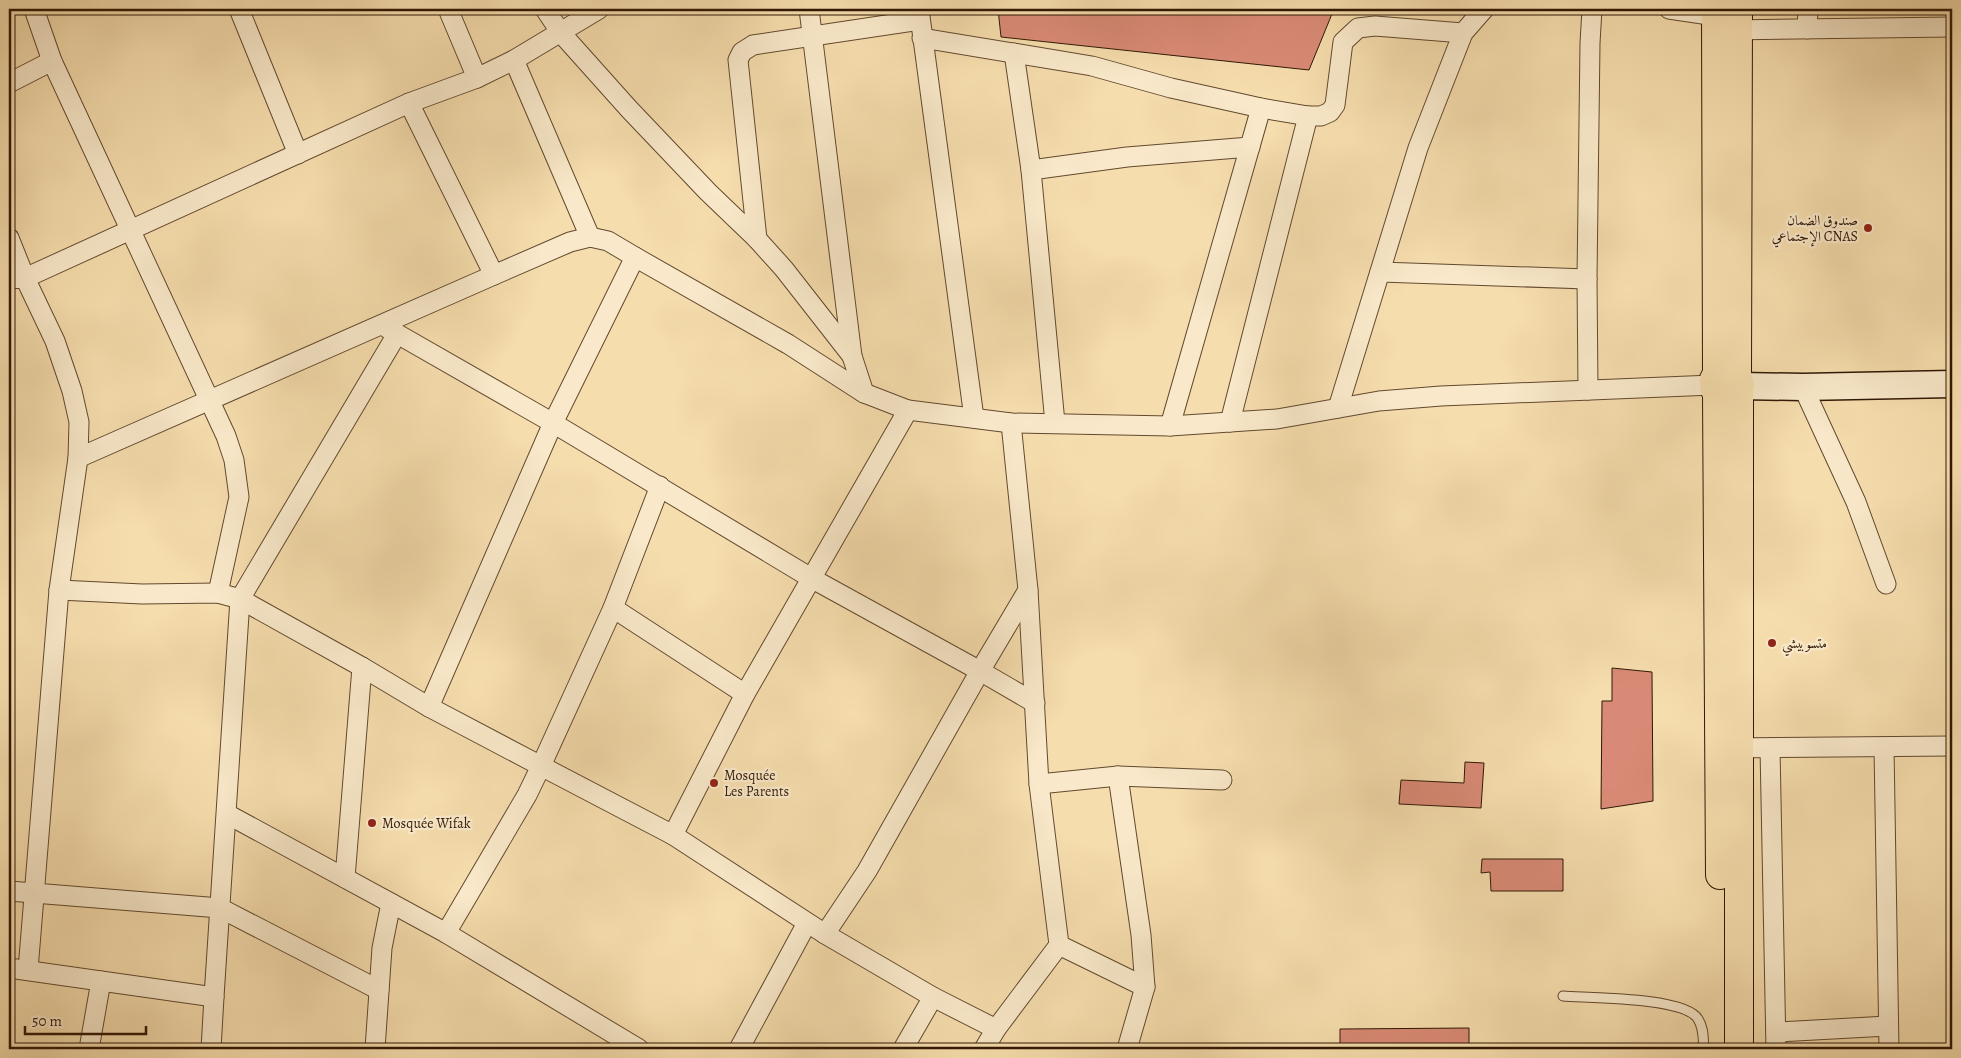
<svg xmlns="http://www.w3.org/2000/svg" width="1961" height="1058" viewBox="0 0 1961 1058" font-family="Alegreya,Amiri,serif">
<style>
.building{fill:#d98a76;stroke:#301805}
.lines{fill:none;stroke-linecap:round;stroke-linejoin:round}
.service-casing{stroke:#62492f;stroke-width:11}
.minor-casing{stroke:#62492f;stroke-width:21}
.secondary-casing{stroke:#301805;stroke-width:29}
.primary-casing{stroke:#301805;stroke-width:30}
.service{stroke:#f9e9ca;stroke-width:9}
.minor{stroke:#f9e9ca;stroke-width:19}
.secondary{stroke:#f9e9ca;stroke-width:26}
.primary{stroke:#f6ddad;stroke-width:28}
.poi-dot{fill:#8f2418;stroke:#f9e9ca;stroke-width:2}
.labels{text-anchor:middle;stroke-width:4.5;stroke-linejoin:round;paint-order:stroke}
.poi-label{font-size:14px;fill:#301805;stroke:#f9e9ca;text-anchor:start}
</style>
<rect width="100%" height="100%" fill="#f6ddad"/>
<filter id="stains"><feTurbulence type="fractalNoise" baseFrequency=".004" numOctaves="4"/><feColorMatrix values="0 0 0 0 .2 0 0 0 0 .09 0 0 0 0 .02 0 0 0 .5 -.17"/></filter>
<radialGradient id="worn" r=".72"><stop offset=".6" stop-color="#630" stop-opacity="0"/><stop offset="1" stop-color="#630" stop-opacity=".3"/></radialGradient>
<!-- building -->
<g class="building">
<path d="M998 9H1334L1309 70 1001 37Z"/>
<path d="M1612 668 1652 672 1653 801 1601 809 1602 701H1612Z"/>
<path d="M1465 762 1484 763 1481 808 1399 804 1401 780 1464 783Z"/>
<path d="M1482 859H1563V891H1491L1490 872 1481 873Z"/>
<path d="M1469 1028V1049H1340V1029Z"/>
</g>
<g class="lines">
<!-- service casing -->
<g class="service-casing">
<path id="service" d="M1563 996C1589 998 1685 997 1698 1019 1704 1028 1703 1039 1704 1049"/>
</g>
<!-- minor casing -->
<g class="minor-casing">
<g id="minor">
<path d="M34 9 52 61 226 436 234 460 239 497 218 593"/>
<path d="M239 9 298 154"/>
<path d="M448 9 477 78 514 60 599 9"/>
<path d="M545 9 561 33 629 109 708 192 757 239 784 269 852 356"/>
<path d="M809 9 852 356 864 393"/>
<path d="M919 9 974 418"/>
<path d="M1669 9 1716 16"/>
<path d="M1807 29 1808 9"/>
<path d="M1728 30 1952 27"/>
<path d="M922 38 1092 66 1171 88 1261 108 1308 116H1321L1330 112 1335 105 1343 42 1358 28 1375 26 1463 33"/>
<path d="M1014 53 1031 170 1055 423"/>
<path d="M514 60 590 237"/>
<path d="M9 83 52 61"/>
<path d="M409 103 494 275"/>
<path d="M1031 170 1127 157 1250 147"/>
<path d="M9 238 25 278 55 341 72 391 79 422 78 458 59 590 28 970"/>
<path d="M757 239 738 60 742 52 753 45 920 20"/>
<path d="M635 257 553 423 429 707 541 766 527 795 446 933 639 1049"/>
<path d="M1380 272 1587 279"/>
<path d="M9 279 25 278 409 103 477 78"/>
<path d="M387 328 553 423 811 578 980 671 1035 703"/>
<path d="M1803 387 1856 502 1886 584"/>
<path d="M1588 390 1587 279 1590 43 1592 9"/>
<path d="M1338 408 1418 148 1463 33 1484 9"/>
<path d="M908 410 745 694 673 835 825 934 933 997 996 1029"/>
<path d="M1230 422 1308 116"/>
<path d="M1170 426 1261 108"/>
<path d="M78 458 494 275 570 242 590 237 608 241 635 257 788 344 864 393 908 410 1011 423 1170 426 1277 419 1379 401 1441 396 1713 385"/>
<path d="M660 486 613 608 541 766 673 835"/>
<path d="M59 590 142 594 218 593 240 599 362 667 429 707"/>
<path d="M1028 590 1039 784 1059 945 1145 987 1127 1049"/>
<path d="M613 608 745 694"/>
<path d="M1884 747 1889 1049"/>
<path d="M1728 748 1952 746"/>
<path d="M1770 748 1776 1049"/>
<path d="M1118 776 1141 935 1145 987"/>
<path d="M1039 784 1118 776 1222 780"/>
<path d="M227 814 446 933"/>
<path d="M345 878 362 667"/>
<path d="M9 891 220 908 379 990"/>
<path d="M825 934 867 871 980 671 1028 590 1011 423"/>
<path d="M9 968 214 997 240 599 397 334"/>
<path d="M1776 1032 1888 1026"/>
<path d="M89 1049 101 981"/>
<path d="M211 1049 214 997"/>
<path d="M375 1049 382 948 391 903"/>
<path d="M739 1049 807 923"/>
<path d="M903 1049 933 997"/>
<path d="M984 1049 996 1029 1059 945"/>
</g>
</g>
<!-- secondary casing -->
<g class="secondary-casing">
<path id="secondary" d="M1740 386 1803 387 1952 384"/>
</g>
<!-- primary casing -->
<g class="primary-casing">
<g id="primary">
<path d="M1716 9 1717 375"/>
<path d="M1737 376C1729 369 1720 370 1714 379L1715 390C1723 401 1736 399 1740 386L1737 376 1738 9"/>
<path d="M1739 391V1049"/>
<path d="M1717 394 1720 875"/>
</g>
</g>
<!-- service -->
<use href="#service" class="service"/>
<!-- minor -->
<use href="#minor" class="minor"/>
<!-- secondary -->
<use href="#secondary" class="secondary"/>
<!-- primary -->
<use href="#primary" class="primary"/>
</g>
<!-- markers -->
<g class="poi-dot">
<circle cx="1868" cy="228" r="5"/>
<circle cx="1772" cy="643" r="5"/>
<circle cx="714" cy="783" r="5"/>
<circle cx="372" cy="823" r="5"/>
</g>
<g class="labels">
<!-- poi labels -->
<g class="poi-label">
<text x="1858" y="225" text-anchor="end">صندوق الضمان<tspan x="1858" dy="16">الإجتماعي CNAS</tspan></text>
<text x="1782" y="648">متسوبيشي</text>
<text x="724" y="780">Mosquée<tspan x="724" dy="16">Les Parents</tspan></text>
<text x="382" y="828">Mosquée Wifak</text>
</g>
</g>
<!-- margin -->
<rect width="1961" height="1058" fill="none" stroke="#f6ddad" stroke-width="30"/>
<rect x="10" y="10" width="1941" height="1038" fill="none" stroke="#301805" stroke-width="2.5"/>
<rect x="15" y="15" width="1931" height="1028" fill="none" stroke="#301805"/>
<!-- scale -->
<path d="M25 1026v8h121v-8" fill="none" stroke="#301805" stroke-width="2.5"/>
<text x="32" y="1026" font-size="15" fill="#301805" stroke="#f9e9ca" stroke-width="4" paint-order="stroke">50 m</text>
<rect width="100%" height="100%" filter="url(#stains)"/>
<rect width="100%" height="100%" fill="url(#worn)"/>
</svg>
